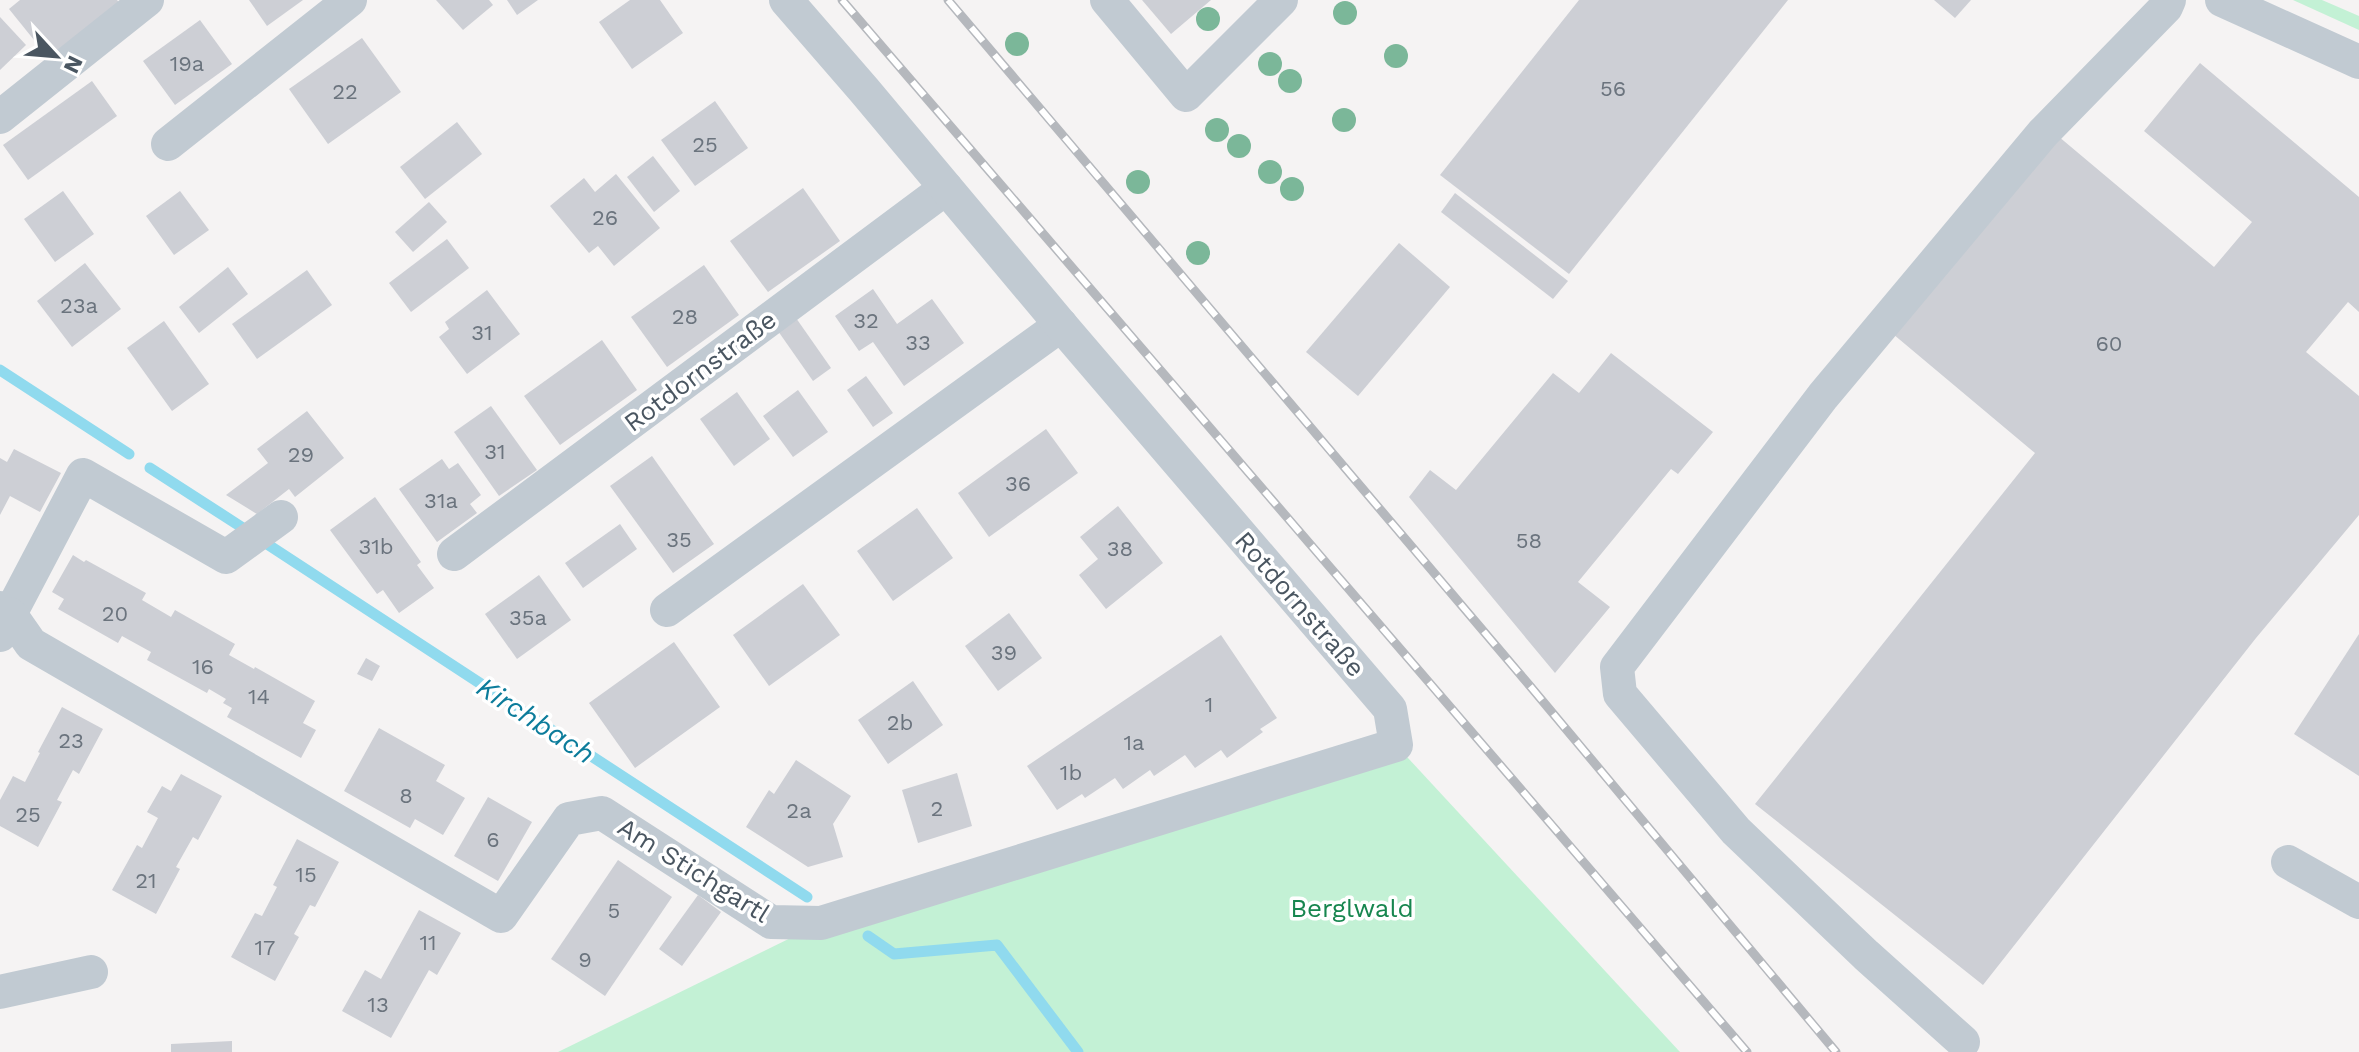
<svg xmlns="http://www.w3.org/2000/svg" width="2359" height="1052" viewBox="0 0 2359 1052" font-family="'Work Sans',sans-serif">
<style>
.green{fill:#c3f1d5}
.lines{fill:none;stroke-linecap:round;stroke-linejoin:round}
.stream{stroke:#90daee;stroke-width:11}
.building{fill:#cdcfd5}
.minor{stroke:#c1cad2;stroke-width:34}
.rail-casing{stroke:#b5b8bd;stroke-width:9}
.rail{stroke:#fff;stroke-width:6;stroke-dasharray:18;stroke-linecap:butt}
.tree{fill:#7bb799}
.labels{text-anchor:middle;stroke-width:7;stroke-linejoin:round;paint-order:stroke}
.number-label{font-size:22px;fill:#6b747e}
.street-label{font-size:26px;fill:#4a5661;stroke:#fff}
.park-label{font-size:26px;fill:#17864f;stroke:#fff}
.water-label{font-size:28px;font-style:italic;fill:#0c7c9b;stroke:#fff}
</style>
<rect width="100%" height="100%" fill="#f5f3f3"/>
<!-- green -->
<g class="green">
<path d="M2293 0H2322L2359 16V30Z"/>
<path d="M1396 745 1680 1052H558L821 923Z"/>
</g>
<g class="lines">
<!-- stream -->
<g class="stream">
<path d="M0 370 129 454"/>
<path d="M150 468 246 530"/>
<path d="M264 542 807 897"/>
<path d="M868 936 894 954 997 945 1078 1052"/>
</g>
</g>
<!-- building -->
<g class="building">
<path d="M20 0H117L121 5 51 61 9 9Z"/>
<path d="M249 0H303L267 26Z"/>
<path d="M436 0H489L493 5 463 30Z"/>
<path d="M507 0H538L517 15Z"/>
<path d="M630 0H660L683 33 632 69 599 22Z"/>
<path d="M1142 0H1211L1171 34Z"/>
<path d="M1579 0H1788L1569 274 1440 175Z"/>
<path d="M1934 0H1971L1955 18Z"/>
<path d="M0 17 26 45 0 70Z"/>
<path d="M200 20 232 64 175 105 143 61Z"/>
<path d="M362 38 401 92 328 144 289 89Z"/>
<path d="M2200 63 2359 197V312L2348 302 2306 352 2359 396V515L2256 638 1983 985 1755 804 2035 453 1893 334 2058 136 2214 267 2252 222 2144 131Z"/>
<path d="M92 81 117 116 28 180 3 145Z"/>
<path d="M715 101 748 148 695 186 661 140Z"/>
<path d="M457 122 482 154 425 199 400 167Z"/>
<path d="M653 156 680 191 654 212 627 177Z"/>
<path d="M616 174 660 228 614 266 598 246 589 253 550 206 584 178 595 192Z"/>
<path d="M803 188 840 241 768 292 730 241Z"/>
<path d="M63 191 94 234 55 262 24 219Z"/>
<path d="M180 191 209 230 174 255 146 216Z"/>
<path d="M1455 193 1568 281 1553 299 1441 212Z"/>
<path d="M429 202 447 222 413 252 395 232Z"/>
<path d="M447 239 469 268 411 312 389 283Z"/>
<path d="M1399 243 1450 287 1358 396 1306 352Z"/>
<path d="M85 263 121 309 72 347 37 301Z"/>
<path d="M704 265 739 315 667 367 631 317Z"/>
<path d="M228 267 248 294 199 333 179 307Z"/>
<path d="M307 270 332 305 257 359 232 324Z"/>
<path d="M873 289 897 324 932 299 964 343 904 386 873 342 859 351 835 316Z"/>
<path d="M487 290 520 334 467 374 439 337 449 329 445 322Z"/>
<path d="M796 318 831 368 813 381 778 331Z"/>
<path d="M164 321 209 384 172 411 127 348Z"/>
<path d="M602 340 637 390 560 445 524 396Z"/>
<path d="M1611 353 1713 432 1678 474 1671 469 1578 582 1610 607 1555 673 1409 497 1430 470 1456 490 1553 373 1579 393Z"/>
<path d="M866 376 893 413 873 427 847 390Z"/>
<path d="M798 390 828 432 793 457 763 416Z"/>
<path d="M737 392 770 439 734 466 700 419Z"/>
<path d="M491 406 537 470 499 496 454 432Z"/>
<path d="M307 411 344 458 295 497 289 489 257 514 226 495 268 463 257 449Z"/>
<path d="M1046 429 1078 473 989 537 958 493Z"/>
<path d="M14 449 61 473 40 512 10 496 0 515V458L7 462Z"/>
<path d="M652 456 714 544 673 573 610 486Z"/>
<path d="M442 459 449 469 458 463 481 495 470 504 477 513 437 542 399 489Z"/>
<path d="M375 497 421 562 417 565 434 588 399 613 383 590 377 594 330 530Z"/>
<path d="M1118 506 1163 563 1106 609 1079 575 1098 559 1080 537Z"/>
<path d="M917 508 953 558 893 601 857 551Z"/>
<path d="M620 524 637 549 583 588 565 563Z"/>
<path d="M73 555 84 562 86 560 146 593 142 600 171 617 175 610 235 644 229 655 254 669 255 667 315 701 303 723 316 730 301 758 227 717 232 708 223 703 226 699 209 689 207 693 147 660 151 652 122 636 118 643 58 609 64 599 52 592Z"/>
<path d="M539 575 571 620 517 659 485 614Z"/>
<path d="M803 584 840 635 769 686 733 635Z"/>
<path d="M1009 613 1042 658 998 691 965 646Z"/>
<path d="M2359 634V776L2294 734Z"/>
<path d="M1221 635 1277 718 1260 729 1263 732 1227 758 1221 750 1195 768 1185 755 1154 776 1150 770 1123 789 1115 778 1085 798 1082 794 1057 810 1027 766Z"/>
<path d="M674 642 720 707 635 768 589 703Z"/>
<path d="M366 658 380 666 372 681 357 674Z"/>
<path d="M913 681 943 725 888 764 858 720Z"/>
<path d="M62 707 103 729 79 774 73 770 57 800 62 802 38 847 0 826V800L13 776 25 782 40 753 38 752Z"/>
<path d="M379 728 445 765 436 781 465 798 443 835 415 819 410 828 344 791Z"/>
<path d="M796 760 851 796 833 824 843 857 808 867 746 827 769 790 774 794Z"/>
<path d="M957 773 972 826 918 843 902 790Z"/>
<path d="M181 774 222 796 198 840 193 837 176 867 180 869 156 914 112 890 137 845 142 848 158 818 147 812 162 786 171 791Z"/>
<path d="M488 797 532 822 498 881 454 856Z"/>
<path d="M297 839 339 862 315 907 310 905 294 934 299 937 275 981 231 957 255 913 262 916 277 887 273 885Z"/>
<path d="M618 860 672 897 605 996 551 959Z"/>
<path d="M698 895 721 912 682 966 659 949Z"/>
<path d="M419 910 461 933 437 975 429 970 391 1038 342 1011 365 970 381 979Z"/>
<path d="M232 1041V1052H171V1044Z"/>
</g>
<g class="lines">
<!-- minor -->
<g class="minor">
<path d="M1107 0 1186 95 1281 0"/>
<path d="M2222 0 2359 62"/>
<path d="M0 117 147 0"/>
<path d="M168 144 350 0"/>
<path d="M454 554 946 188"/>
<path d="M0 608 10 614 83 475 226 557 281 517"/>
<path d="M667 610 1061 325"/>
<path d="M0 635 10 614 31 644 501 916 569 819 602 813 771 922 821 923 1396 745 1390 709 1061 325 864 90 786 0"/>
<path d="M2288 862 2359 902"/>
<path d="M0 992 91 972"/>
<path d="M1963 1042 1866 955 1736 831 1620 694 1617 667 1823 396 2043 133 2166 7 2169 0"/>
</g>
<!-- rail casing -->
<g class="rail-casing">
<g id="rail">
<path d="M842 0 1747 1052"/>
<path d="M948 0 1530 686 1836 1052"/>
</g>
</g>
<!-- rail -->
<use href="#rail" class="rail"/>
</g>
<!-- trees -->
<g class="tree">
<circle cx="1345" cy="13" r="12"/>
<circle cx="1208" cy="19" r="12"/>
<circle cx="1017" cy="44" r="12"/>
<circle cx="1396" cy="56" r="12"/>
<circle cx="1270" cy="64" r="12"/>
<circle cx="1290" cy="81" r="12"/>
<circle cx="1344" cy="120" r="12"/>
<circle cx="1217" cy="130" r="12"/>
<circle cx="1239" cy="146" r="12"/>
<circle cx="1270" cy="172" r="12"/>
<circle cx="1138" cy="182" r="12"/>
<circle cx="1292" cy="189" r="12"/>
<circle cx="1198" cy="253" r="12"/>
</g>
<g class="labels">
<!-- number labels -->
<g class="number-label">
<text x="187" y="71">19a</text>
<text x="1613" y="96">56</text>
<text x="345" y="99">22</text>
<text x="705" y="152">25</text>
<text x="605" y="225">26</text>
<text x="79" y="313">23a</text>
<text x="685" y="324">28</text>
<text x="866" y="328">32</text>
<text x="482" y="340">31</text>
<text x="918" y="350">33</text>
<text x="2109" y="351">60</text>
<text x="495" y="459">31</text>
<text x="301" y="462">29</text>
<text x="1018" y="491">36</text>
<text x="441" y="508">31a</text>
<text x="679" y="547">35</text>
<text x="1529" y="548">58</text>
<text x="376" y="554">31b</text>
<text x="1120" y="556">38</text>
<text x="115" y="621">20</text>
<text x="528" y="625">35a</text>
<text x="1004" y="660">39</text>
<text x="203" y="674">16</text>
<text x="259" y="704">14</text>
<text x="1209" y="712">1</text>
<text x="900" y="730">2b</text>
<text x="71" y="748">23</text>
<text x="1134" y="750">1a</text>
<text x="1071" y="780">1b</text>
<text x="406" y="803">8</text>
<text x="937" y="816">2</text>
<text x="799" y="818">2a</text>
<text x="28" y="822">25</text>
<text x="493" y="847">6</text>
<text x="306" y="882">15</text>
<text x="146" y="888">21</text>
<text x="614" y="918">5</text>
<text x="428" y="950">11</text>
<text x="265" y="955">17</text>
<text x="585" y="967">9</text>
<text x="378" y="1012">13</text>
</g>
<!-- street labels -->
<g class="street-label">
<text transform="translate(700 371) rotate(-37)" y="9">Rotdornstraße</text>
<text transform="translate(1300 604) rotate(49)" y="9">Rotdornstraße</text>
<text transform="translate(694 870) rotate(32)" y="9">Am Stichgartl</text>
</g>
<!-- park labels -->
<g class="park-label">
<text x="1352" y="917">Berglwald</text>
</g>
<!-- water labels -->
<g class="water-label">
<text transform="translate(536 720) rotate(33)" y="10">Kirchbach</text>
</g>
</g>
<!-- north arrow -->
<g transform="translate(56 56) rotate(116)" stroke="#ffffff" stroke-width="6" paint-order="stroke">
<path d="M0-6L14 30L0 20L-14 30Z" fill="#4a5661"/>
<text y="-12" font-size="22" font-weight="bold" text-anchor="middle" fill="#4a5661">N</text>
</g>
</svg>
